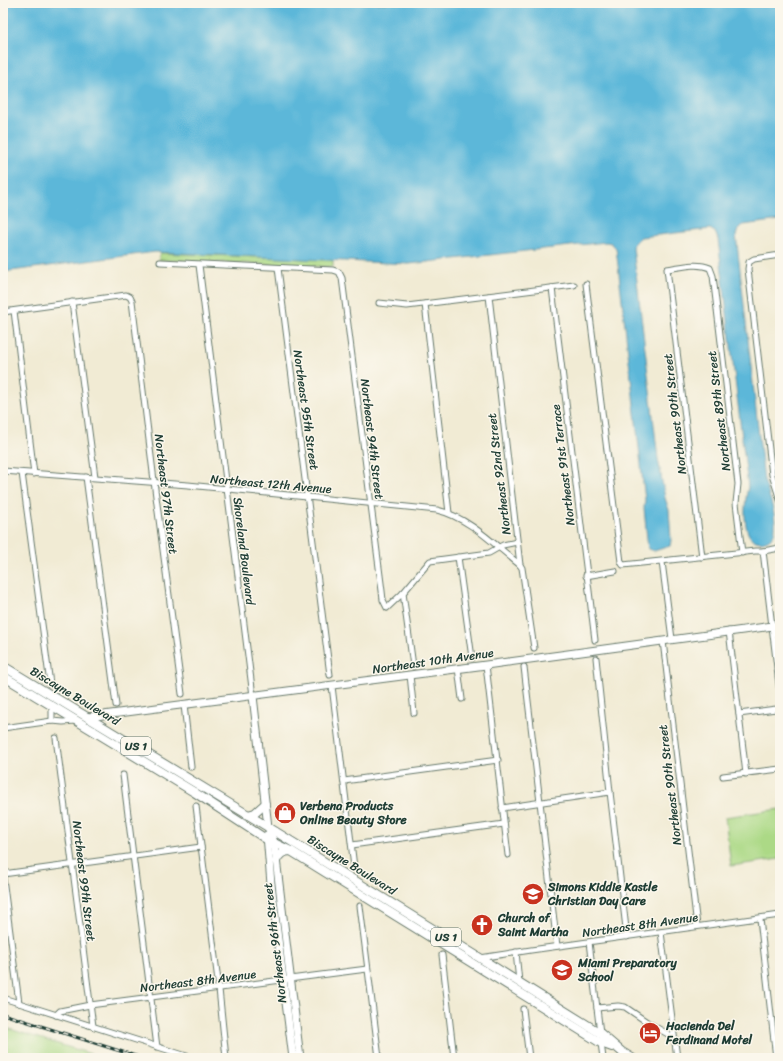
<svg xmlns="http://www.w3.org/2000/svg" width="783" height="1061" viewBox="0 0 783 1061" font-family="Sriracha,sans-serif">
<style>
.green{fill:#acd986;stroke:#668b5d}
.water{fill:#5cb7d9;stroke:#3e7a86}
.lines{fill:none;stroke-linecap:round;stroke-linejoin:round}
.minor-casing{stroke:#687a6c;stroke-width:7}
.tertiary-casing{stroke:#687a6c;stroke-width:9}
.primary-casing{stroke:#687a6c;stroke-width:10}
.minor{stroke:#fff;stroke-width:5}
.tertiary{stroke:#fff;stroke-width:7}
.primary{stroke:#fff;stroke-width:8}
.rail-casing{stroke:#1f3d34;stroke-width:3}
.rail{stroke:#fbf7ec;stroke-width:1.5;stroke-dasharray:4.5;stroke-linecap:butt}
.labels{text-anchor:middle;stroke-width:3;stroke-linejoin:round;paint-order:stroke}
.shield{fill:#fbf7ec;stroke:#61756b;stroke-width:1}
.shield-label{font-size:11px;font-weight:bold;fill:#1f3d34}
.street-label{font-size:12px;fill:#1f3d34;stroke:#fbf7ec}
.poi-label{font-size:12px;font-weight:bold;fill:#1f3d34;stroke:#fbf7ec;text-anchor:start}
</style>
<rect width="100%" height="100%" fill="#fbf7ec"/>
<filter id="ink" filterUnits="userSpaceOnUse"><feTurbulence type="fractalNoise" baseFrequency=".025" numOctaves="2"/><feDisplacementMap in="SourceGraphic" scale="8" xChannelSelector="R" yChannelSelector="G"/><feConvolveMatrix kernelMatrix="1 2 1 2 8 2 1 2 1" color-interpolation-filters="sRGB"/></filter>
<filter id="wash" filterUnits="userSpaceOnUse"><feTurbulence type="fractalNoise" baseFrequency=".012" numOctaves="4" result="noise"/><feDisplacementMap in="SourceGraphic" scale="16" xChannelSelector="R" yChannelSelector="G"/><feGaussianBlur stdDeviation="0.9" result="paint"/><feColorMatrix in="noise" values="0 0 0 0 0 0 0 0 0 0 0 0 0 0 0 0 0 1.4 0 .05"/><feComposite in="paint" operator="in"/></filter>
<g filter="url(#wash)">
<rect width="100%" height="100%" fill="#f1ebd4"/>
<!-- green -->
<g class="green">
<path d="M160 253 333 260V267L159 260Z"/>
<path d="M780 809V859L731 866 725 817Z"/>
<path d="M3 1027 104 1058H3Z"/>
</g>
<!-- water -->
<path class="water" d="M3 3H780V220L743 225 738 230 736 235 764 480C769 496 776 512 775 529 774 543 754 547 748 533 743 520 745 500 748 487L718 239 715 232 710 229 641 237 634 243 633 248 658 459 665 498 669 510 671 540 670 546 654 551 648 549 644 508 645 500 616 248 611 243 606 242 409 264 155 252 3 272Z"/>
</g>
<g filter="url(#ink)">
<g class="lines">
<!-- minor casing -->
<g class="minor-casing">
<g id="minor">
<path d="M780 255 754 259 749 262 748 269 772 475 780 500"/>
<path d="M160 262 333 270 339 272 342 278 382 591 383 600 387 608 403 593 430 561 489 553 503 545 517 542"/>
<path d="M199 265 253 696"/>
<path d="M278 268 330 675"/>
<path d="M586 284 621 562 623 565 755 551H763L780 548"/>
<path d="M552 288 595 640"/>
<path d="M489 296 520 565 522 568 534 648"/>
<path d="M72 302 95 477"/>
<path d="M379 303 407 306 574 285"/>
<path d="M425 304 449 513"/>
<path d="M14 311 34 474"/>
<path d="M3 312 126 295 130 297 132 301 155 489 182 694"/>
<path d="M3 471 188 485 437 510C468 517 495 545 520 565"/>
<path d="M22 473 50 684"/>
<path d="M86 477 116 705"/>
<path d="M763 551 780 693"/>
<path d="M458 557 472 658"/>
<path d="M702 557 667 269C681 267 697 262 710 268L713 276 738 484 736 503 742 553"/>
<path d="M662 562 672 639"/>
<path d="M586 576 615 571"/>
<path d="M403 593 413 666"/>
<path d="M729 631 746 774"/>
<path d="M663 641 697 926"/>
<path d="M596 658 610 792 627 937"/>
<path d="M486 665 508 855"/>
<path d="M524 667 557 946"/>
<path d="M458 668 462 699"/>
<path d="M410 675 414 713"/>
<path d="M332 686 354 867"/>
<path d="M184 705 191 767"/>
<path d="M52 706V721"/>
<path d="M739 714 776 709 780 708"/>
<path d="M3 728 52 721 63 722 75 721"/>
<path d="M56 738 93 1026"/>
<path d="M123 775 157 1047"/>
<path d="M723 776 780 769"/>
<path d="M344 781 498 760"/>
<path d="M196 806 219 989 226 1058"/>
<path d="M502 808 610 792"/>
<path d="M352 845 504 824"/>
<path d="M3 874 201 847"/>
<path d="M3 878 19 1003"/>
<path d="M360 906 379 1058"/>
<path d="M760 919 776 1058"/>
<path d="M661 932 677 1058"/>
<path d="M589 942 600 1033"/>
<path d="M516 952 519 982"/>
<path d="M442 955 454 1058"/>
<path d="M480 958 531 950 780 915"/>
<path d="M3 998 193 1058"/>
<path d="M597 1008 618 1006 625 1007 650 1024 675 1038"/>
<path d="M523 1009 529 1058"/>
<path d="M56 1015 60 1011 90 1005 367 969"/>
<path d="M601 1043 603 1058"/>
</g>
</g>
<!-- tertiary casing -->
<g class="tertiary-casing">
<g id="tertiary">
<path d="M253 696 268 827 274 842 300 1058"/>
<path d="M88 717 486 665 780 625"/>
<path d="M267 835 271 884 293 1058"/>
</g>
</g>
<!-- primary casing -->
<g class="primary-casing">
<g id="primary">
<path d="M3 666 268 827 480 958 600 1033 622 1052 632 1058"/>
<path d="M3 676 194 792 266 839 291 851 522 994 601 1043 612 1047"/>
<path d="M248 815 255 813 265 804"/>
<path d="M276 861C279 854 283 851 291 851"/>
</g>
</g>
<!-- minor -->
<use href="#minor" class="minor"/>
<!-- tertiary -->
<use href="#tertiary" class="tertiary"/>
<!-- primary -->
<use href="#primary" class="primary"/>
<!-- rail casing -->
<g class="rail-casing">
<path id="rail" d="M3 1014 142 1058"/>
</g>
<!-- rail -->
<use href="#rail" class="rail"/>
</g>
</g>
<!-- icons -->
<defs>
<g id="shop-disc" transform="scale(1.15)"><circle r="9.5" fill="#c8321e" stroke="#fbf7ec"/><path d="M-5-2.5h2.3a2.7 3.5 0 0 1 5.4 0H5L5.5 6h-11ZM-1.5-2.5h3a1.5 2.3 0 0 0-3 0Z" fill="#fff"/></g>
<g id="school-disc" transform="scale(1.15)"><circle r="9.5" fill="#c8321e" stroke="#fbf7ec"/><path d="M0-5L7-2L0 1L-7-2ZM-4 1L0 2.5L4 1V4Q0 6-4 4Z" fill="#fff"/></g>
<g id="church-disc" transform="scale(1.15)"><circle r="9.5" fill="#c8321e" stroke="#fbf7ec"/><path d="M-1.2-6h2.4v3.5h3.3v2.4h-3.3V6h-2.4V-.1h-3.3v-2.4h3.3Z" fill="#fff"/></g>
<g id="hotel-disc" transform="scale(1.15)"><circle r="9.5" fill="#c8321e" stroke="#fbf7ec"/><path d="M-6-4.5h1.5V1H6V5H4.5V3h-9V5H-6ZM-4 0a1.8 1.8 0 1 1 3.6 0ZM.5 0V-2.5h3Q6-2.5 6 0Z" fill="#fff"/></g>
</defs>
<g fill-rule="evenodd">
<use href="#shop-disc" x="285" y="813"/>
<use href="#school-disc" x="533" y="894"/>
<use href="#church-disc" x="482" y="925"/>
<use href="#school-disc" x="562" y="970"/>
<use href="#hotel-disc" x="650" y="1033"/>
</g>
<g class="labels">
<!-- shield labels -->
<g class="shield">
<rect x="121" y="737" width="30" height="18" rx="3"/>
<rect x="431" y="928" width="30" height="18" rx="3"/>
</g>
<g class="shield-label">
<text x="136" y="750">US 1</text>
<text x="446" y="941">US 1</text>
</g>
<!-- street labels -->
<g class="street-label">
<text transform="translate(306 410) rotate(82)" y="4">Northeast 95th Street</text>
<text transform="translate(719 411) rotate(-97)" y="4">Northeast 89th Street</text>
<text transform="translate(675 414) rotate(-97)" y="4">Northeast 90th Street</text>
<text transform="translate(372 439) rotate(83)" y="4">Northeast 94th Street</text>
<text transform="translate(563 465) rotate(-97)" y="4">Northeast 91st Terrace</text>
<text transform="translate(499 474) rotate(-97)" y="4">Northeast 92nd Street</text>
<text transform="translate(271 484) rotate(5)" y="4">Northeast 12th Avenue</text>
<text transform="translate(166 494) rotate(83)" y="4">Northeast 97th Street</text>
<text transform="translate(244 551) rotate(83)" y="4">Shoreland Boulevard</text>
<text transform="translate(433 661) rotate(-8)" y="4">Northeast 10th Avenue</text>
<text transform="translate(75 696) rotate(31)" y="4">Biscayne Boulevard</text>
<text transform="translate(670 785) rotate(-97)" y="4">Northeast 90th Street</text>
<text transform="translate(352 865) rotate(32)" y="4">Biscayne Boulevard</text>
<text transform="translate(84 881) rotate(83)" y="4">Northeast 99th Street</text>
<text transform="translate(640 925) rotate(-8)" y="4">Northeast 8th Avenue</text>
<text transform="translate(275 943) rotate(-97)" y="4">Northeast 96th Street</text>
<text transform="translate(198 981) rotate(-7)" y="4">Northeast 8th Avenue</text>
</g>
<!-- poi labels -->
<g class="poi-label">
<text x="300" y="810">Verbena Products<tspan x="300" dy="14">Online Beauty Store</tspan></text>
<text x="548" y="891">Simons Kiddie Kastle<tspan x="548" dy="14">Christian Day Care</tspan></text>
<text x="498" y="922">Church of<tspan x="498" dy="14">Saint Martha</tspan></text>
<text x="578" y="967">Miami Preparatory<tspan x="578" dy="14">School</tspan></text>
<text x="666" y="1030">Hacienda Del<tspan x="666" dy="14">Ferdinand Motel</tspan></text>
</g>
</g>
<!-- margin -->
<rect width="783" height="1061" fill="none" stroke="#fbf7ec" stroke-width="16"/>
</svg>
